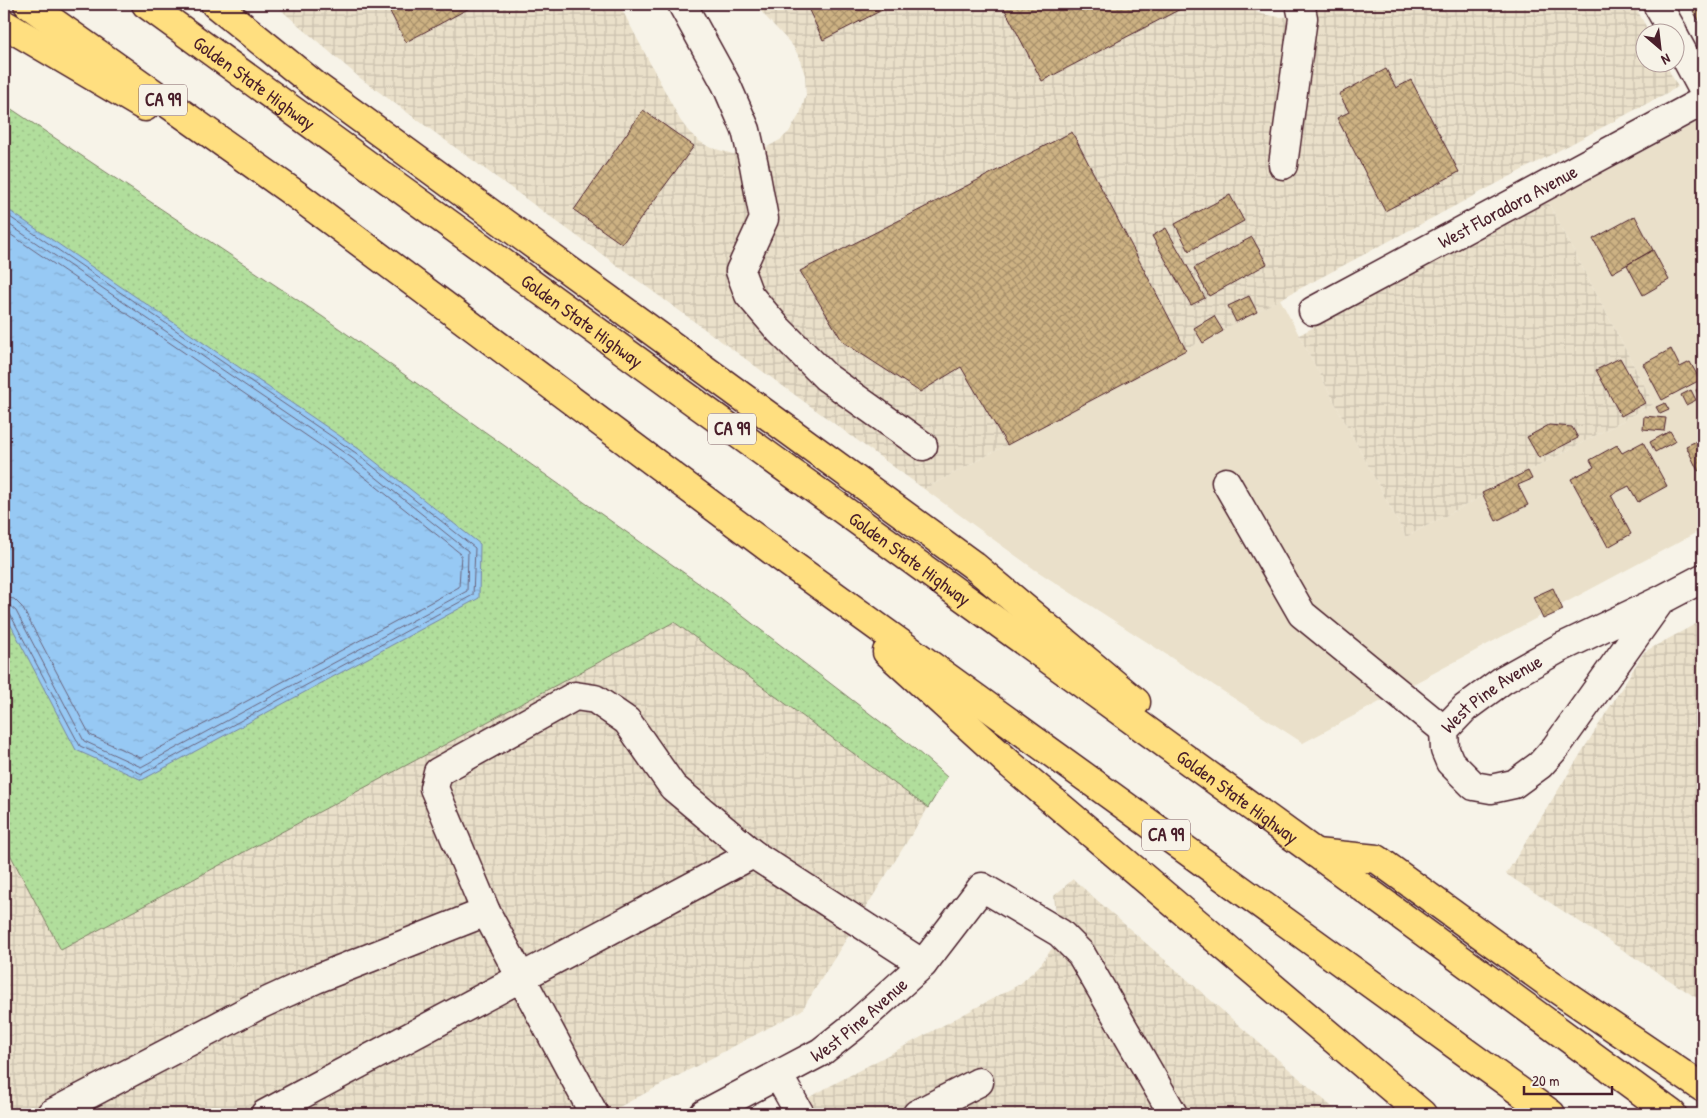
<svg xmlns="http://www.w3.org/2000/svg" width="1707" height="1118" viewBox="0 0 1707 1118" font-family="'Patrick Hand',sans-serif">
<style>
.built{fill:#eae0ca}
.industrial{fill:url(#industrial-grid)}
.grass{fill:url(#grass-dots);stroke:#7e7e64}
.water{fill:url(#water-ripples);stroke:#7885a4}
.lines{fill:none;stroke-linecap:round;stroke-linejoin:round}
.shore{stroke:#69637b;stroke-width:1}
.building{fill:url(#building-cross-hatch);stroke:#4a1f2b}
.minor-casing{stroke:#4a1f2b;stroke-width:31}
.highway-casing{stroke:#4a1f2b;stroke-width:31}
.minor{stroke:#f7f3e8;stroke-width:28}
.highway{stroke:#ffdf80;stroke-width:28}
.labels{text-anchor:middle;stroke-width:5;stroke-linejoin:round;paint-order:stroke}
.shield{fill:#f7f3e8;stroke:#7e5f64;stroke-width:1}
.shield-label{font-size:18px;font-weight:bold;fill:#4a1f2b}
.street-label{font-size:19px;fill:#4a1f2b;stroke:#f7f3e8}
</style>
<defs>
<pattern id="industrial-grid" width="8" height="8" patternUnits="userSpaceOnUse" patternTransform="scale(1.25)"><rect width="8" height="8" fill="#eae0ca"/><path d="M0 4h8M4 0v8" fill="none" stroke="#cac0ae"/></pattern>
<pattern id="grass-dots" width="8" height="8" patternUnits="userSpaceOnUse" patternTransform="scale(1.25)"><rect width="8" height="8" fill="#b1de9c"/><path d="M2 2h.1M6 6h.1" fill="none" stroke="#9abe87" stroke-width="1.8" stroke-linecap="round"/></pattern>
<pattern id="water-ripples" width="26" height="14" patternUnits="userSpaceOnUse" patternTransform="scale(1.25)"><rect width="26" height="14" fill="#97c9f4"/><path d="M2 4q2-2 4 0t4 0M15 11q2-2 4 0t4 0" fill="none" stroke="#84acd1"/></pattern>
<pattern id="building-cross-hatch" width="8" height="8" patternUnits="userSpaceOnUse" patternTransform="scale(1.25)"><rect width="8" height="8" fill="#cdb283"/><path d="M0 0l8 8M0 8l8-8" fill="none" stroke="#a8906b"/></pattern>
</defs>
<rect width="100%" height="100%" fill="#f7f3e8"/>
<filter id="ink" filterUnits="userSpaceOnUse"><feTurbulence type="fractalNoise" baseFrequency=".02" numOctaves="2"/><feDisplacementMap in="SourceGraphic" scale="10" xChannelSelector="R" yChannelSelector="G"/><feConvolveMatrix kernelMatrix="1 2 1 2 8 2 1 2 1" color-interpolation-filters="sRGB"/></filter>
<g filter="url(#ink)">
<!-- built -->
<path class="built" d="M1703 119V529L1303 743 1034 569 924 489 1280 299 1406 537 1654 404 1548 202Z"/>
<!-- industrial -->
<g class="industrial">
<path d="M274 4H619L680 120 689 132 699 141 709 147 733 154 757 151 769 146 780 140 789 132 800 114 806 95 805 75 798 55 792 45 754 4H1243L1261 14 1280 17 1297 16 1315 10 1323 4H1634L1649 32H1644V62L1665 63 1678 87 924 489 360 78Z"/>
<path d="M1548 202 1654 404 1406 537 1299 335Z"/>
<path d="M1703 620V1002L1506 874 1644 652Z"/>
<path d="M674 622 928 808 802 1010 606 1114H4V843L61 950Z"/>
<path d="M1073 879 1340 1114H778L1020 984 1041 964 1055 944 1057 921 1054 896Z"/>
</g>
<!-- grass -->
<path class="grass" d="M4 104 323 317 718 597 908 743 947 777 928 808 674 622 61 950 4 843Z"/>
<!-- water -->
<path class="water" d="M4 207 359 449 480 544 479 598 142 780 76 750 4 612Z"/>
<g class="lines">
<!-- shore -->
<g class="shore">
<path d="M4 213 356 453 475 548 473 595 142 774 80 746 10 614 4 611"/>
<path d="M4 221 352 458 468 551 467 591 141 767 84 741 16 611 10 606 4 605"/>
<path d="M4 230 348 464 461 554 459 587 141 758 90 735 22 607 14 599 4 597"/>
</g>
</g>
<!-- building -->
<g class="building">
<path d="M386 4H477L406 42Z"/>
<path d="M806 4H894L823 40Z"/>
<path d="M1002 4H1190L1042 81Z"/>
<path d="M1699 4H1703V19L1699 21 1693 11 1697 8 1696 6Z"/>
<path d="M1386 69 1396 88 1411 80 1459 172 1385 211 1337 118 1349 112 1339 94Z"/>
<path d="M643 110 694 146 622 244 574 210Z"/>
<path d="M1072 132 1186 350 1007 445 961 367 920 392 843 342 800 271Z"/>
<path d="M1230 195 1244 221 1189 251 1175 224Z"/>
<path d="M1635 216 1653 250 1612 273 1593 239Z"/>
<path d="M1166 228 1205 298 1191 305 1152 236Z"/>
<path d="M1252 237 1267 264 1209 296 1194 268Z"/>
<path d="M1653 250 1669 280 1643 295 1627 265Z"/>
<path d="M1249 296 1257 312 1236 322 1228 306Z"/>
<path d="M1214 316 1223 331 1203 343 1194 328Z"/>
<path d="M1671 349 1680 367 1690 362 1700 380 1662 400 1643 364Z"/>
<path d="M1620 358 1645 403 1621 416 1596 370Z"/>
<path d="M1703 385V397L1700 399 1696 390Z"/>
<path d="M1691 390 1696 400 1686 405 1681 395Z"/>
<path d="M1665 403 1669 410 1660 414 1656 407Z"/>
<path d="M1644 416 1666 418 1664 431 1643 429Z"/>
<path d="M1549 425 1572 427 1578 438 1539 458 1527 437Z"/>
<path d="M1670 431 1676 441 1655 452 1650 442Z"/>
<path d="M1703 438V468L1698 471 1686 446Z"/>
<path d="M1643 442 1667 486 1638 502 1629 486 1611 495 1631 534 1608 547 1571 479 1594 467 1590 460 1617 445 1622 453Z"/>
<path d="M1528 471 1532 479 1518 485 1528 505 1496 521 1482 493Z"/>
<path d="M1553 588 1563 610 1543 619 1533 597Z"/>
</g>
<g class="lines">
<!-- minor casing -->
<g class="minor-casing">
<g id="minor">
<path d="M682 4 726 84 746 130 754 165 764 219 740 271 749 295 779 330 826 377 923 446"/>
<path d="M1657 4 1673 32"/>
<path d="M1674 36 1703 90"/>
<path d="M1283 165 1303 18 1300 4"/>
<path id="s1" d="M1313 311 1703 101"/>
<path d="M1226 482 1302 614 1444 730"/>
<path id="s2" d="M1661 600 1556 747 1540 765 1514 784 1491 789 1474 786 1450 762 1445 750 1444 730 1465 708 1503 680 1560 648 1661 600 1703 578"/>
<path d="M778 1075 800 1114"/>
<path d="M51 1114 255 1007 316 979 486 912"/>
<path d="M265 1114 753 854"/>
<path d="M594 1114 486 912 434 788 438 772 575 696 595 699 627 721 673 787 753 854 923 964"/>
<path id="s3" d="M704 1114 821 1052 854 1026 923 964 982 887 1060 933 1081 954 1173 1114"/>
<path d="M917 1114 979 1082"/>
</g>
</g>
<!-- highway casing -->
<g class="highway-casing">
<g id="highway">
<path d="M28 4 298 196 781 557 1551 1114"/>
<path id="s4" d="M146 4 1317 854 1672 1114"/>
<path d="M215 4 316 86 973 565 1136 702"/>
<path d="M4 24 145 107"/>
<path d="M887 652 1011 765 1422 1114"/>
<path d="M1316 853 1377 859 1545 981 1703 1088"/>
</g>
</g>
<!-- minor -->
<use href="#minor" class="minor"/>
<!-- highway -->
<use href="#highway" class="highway"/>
</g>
</g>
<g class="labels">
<!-- shield labels -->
<g class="shield">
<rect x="139" y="84.5" width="48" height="31" rx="4"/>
<rect x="708" y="413.5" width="48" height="31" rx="4"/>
<rect x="1142" y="819.5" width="48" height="31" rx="4"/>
</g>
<g class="shield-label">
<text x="163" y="106">CA 99</text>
<text x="732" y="435">CA 99</text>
<text x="1166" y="841">CA 99</text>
</g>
<!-- street labels -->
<g class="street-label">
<text dy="7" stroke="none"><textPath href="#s4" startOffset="134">Golden State Highway</textPath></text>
<text dy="7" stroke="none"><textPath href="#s1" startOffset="221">West Floradora Avenue</textPath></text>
<text dy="7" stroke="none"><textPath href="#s4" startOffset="539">Golden State Highway</textPath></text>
<text dy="7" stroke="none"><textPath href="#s4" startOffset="944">Golden State Highway</textPath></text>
<text dy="7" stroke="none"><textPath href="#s2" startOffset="405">West Pine Avenue</textPath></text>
<text dy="7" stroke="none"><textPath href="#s4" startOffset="1349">Golden State Highway</textPath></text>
<text dy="7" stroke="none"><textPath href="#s3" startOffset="182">West Pine Avenue</textPath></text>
</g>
</g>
<!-- margin -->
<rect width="1707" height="1118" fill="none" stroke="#f7f3e8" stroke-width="20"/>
<rect x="10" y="10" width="1687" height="1098" fill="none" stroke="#4a1f2b" stroke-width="2" filter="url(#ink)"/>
<!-- north arrow -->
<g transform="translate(1660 48) rotate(152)"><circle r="24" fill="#f7f3e8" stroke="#b29e9c"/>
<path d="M0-4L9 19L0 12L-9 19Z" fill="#4a1f2b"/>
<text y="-8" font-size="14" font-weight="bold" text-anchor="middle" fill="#4a1f2b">N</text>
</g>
<!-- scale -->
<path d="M1524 1086v8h88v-8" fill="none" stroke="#4a1f2b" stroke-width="2.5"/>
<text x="1532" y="1086" font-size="15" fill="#4a1f2b" stroke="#f7f3e8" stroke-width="4" paint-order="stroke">20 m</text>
</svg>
